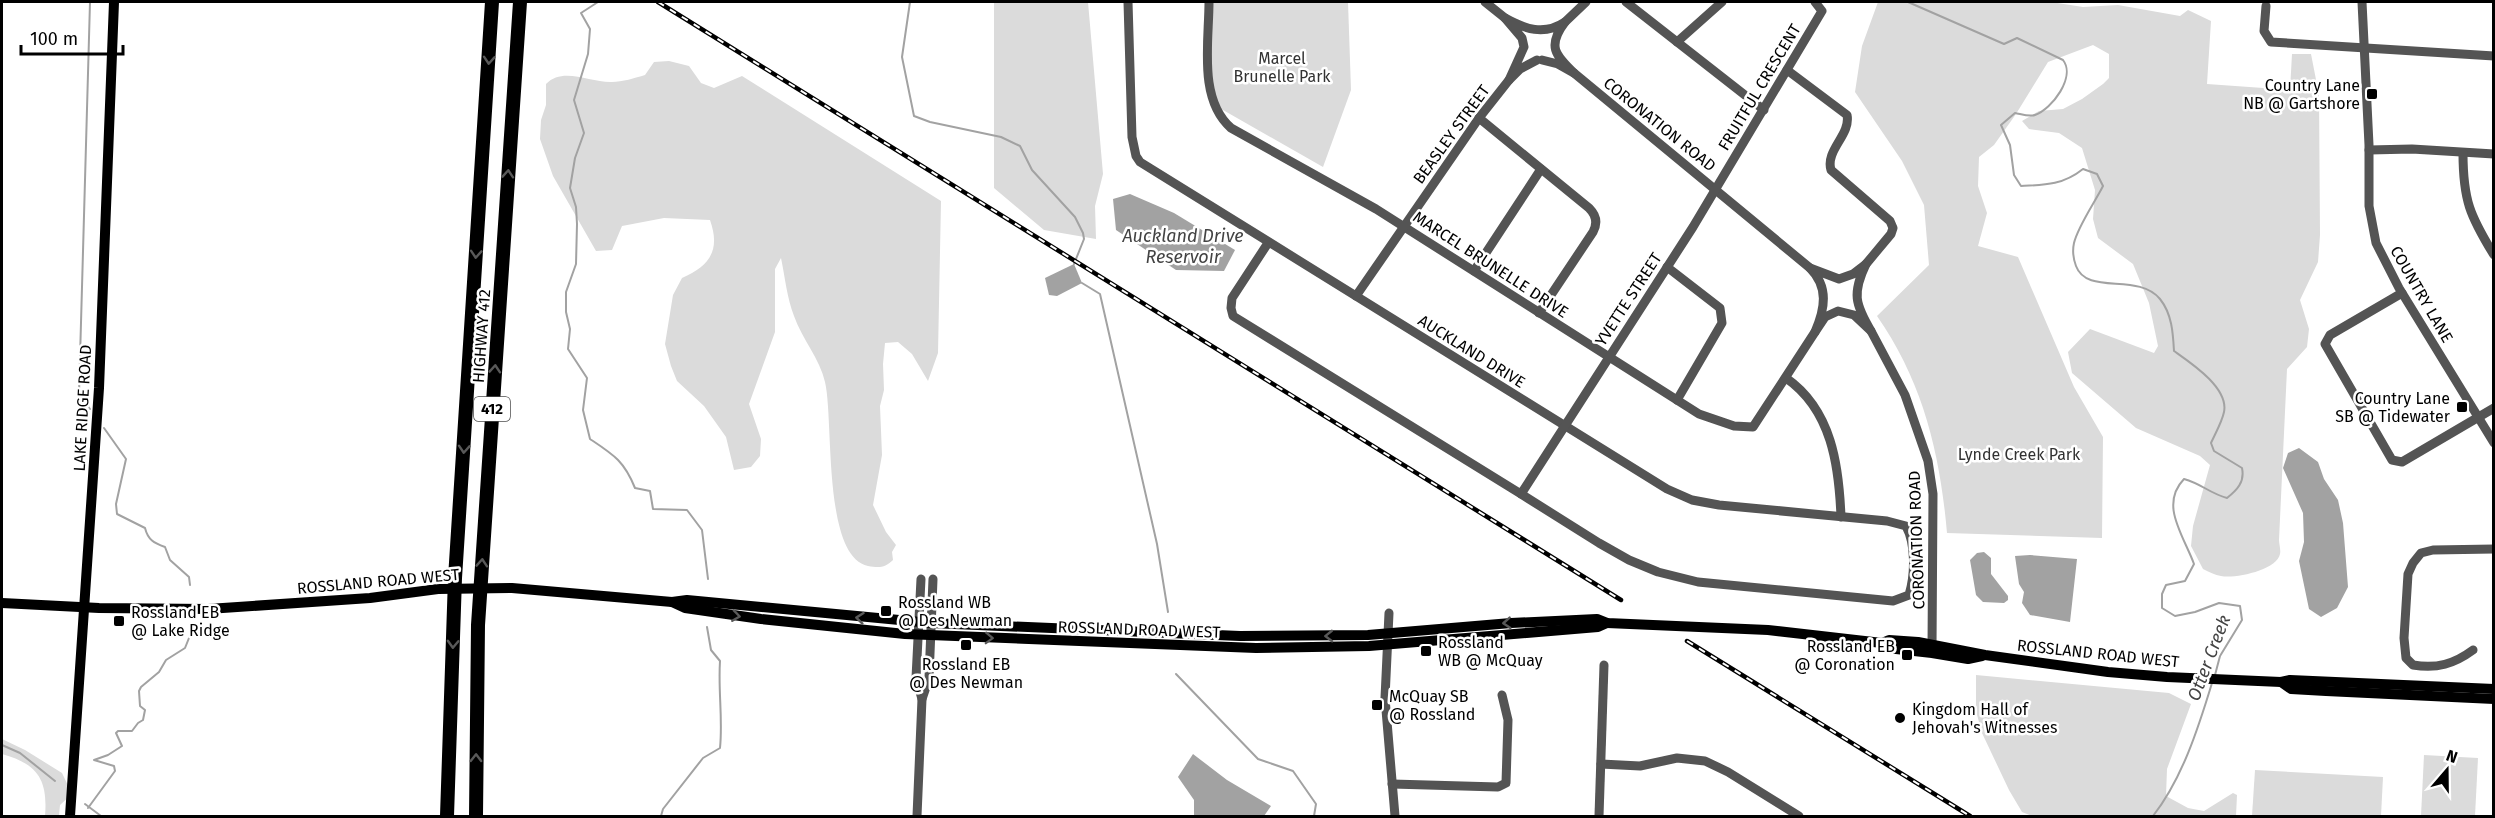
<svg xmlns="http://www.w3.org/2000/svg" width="2495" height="818" viewBox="0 0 2495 818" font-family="'Fira Sans',sans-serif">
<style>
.green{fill:#dbdbdb}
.water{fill:#a2a2a2}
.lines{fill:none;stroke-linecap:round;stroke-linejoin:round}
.stream{stroke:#a2a2a2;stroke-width:2}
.minor{stroke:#545454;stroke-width:9}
.major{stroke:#000;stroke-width:10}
.highway{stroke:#000;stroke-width:14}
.rail-casing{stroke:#000;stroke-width:4.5}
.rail{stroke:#fff;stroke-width:2;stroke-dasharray:7;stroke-linecap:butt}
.oneway{stroke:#595959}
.poi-dot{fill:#000;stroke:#fff;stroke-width:2}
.labels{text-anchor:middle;stroke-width:5;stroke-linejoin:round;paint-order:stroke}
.shield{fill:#fff;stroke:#4c4c4c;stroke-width:1.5}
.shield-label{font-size:15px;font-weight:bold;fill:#000}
.park-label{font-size:16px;fill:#323232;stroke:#fff}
.poi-label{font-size:16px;fill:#000;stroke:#fff;text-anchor:start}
.street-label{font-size:16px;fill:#000;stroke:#fff}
.water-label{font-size:18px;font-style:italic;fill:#434343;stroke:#fff}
</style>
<rect width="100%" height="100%" fill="#fff"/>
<!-- green -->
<g class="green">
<path d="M994 2H1088L1103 174 1095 206 1096 239 1044 230 994 188Z"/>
<path d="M1211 2H1348L1351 90 1323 167 1216 106 1211 89Z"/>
<path d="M1878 2H2051L2083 7 2118 5 2180 16 2188 10 2211 21 2207 84 2290 90 2292 54H2311L2319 95 2320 235 2318 262 2300 300 2309 329 2307 347 2287 369 2279 540C2279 544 2281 550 2280 554 2277 570 2235 579 2221 576 2215 575 2209 572 2203 569L2191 546 2193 526 2210 465 2200 456 2136 428 2072 373 2068 352 2090 329 2154 353 2158 346 2149 303 2133 264 2098 238 2093 219 2095 190 2082 148 2059 133 2029 129 2022 121 2039 111 2063 109 2082 99 2103 84 2109 78V54L2093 45 2048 62 2016 114 1994 145 1979 157 1978 186 1987 213 1978 246 2018 257 2074 387 2103 437 2102 538 1947 533C1940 453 1923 382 1877 316L1929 265 1924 205 1902 161 1855 92 1862 46Z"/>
<path d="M669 61 689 66 701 83 714 88 742 76 941 201 938 353 928 381 912 354 898 342 885 343 883 364 884 390 880 406 882 455 873 505 886 532 896 545 892 552 893 560C885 568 879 568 868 566 822 556 834 420 825 382 820 359 802 339 794 316 787 298 785 277 781 258L775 269V332L749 404 761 439 760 456 751 467 734 470 726 437 704 406 677 381 671 366 665 344 673 295 682 278C709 266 721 251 710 220L664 218 622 226 612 250 596 251 553 176 540 139 541 120 546 105V84C563 66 591 83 612 82 622 82 635 78 645 75L654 62Z"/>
<path d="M1976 675 2169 693 2191 704 2167 769 2166 796 2188 808 2204 811 2233 793 2237 795 2236 816H2032L2022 812 2009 790 1982 733 1976 711Z"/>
<path d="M2 739 25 750 62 773 72 794 60 805 59 816H45C48 780 38 764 2 754Z"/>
<path d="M2424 755 2478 758 2475 816H2421Z"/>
<path d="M2255 770 2383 777 2381 816H2252Z"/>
</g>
<!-- water -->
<g class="water">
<path d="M1130 194 1174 213 1235 250 1224 271 1176 270 1116 230 1113 199Z"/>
<path d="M1074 264 1082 283 1057 296 1049 295 1045 278Z"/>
<path d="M2299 448 2318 462 2324 479 2338 500 2343 523 2348 587 2337 608 2321 617 2309 609 2299 561 2304 542 2303 513 2283 468 2288 453Z"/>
<path d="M1984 552 1991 558V574L2008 596V600L2004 603 1983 602 1976 595 1970 560 1977 553Z"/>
<path d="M2030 555 2077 559 2070 622 2030 615 2022 603 2024 592 2019 584 2015 556Z"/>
<path d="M1193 754 1227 780 1271 806 1264 816H1194V800L1178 777Z"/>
</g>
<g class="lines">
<!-- stream -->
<g class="stream">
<path d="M598 2 581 13 590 29 588 54 574 100 584 133 575 158 570 188 576 207 577 224 576 264 566 292V312L570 329 568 349 587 378 583 410 590 439C614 455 624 461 635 488L650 491 653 509 687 510 702 530 708 579"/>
<path d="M910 2 902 57 914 116 930 122 1001 137 1020 146 1032 170 1075 217 1083 233 1084 239 1074 264"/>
<path d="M1908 2 2004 44 2017 38 2063 60C2076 77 2052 109 2035 115 2029 117 2021 114 2015 113L2001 125 2010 145 2014 175 2021 186C2045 185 2063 185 2083 169L2097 174 2103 186C2095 202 2078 226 2074 243 2072 252 2073 258 2076 266 2087 296 2138 272 2160 299 2172 314 2173 333 2174 351 2191 363 2229 388 2224 412 2222 422 2215 434 2211 443L2214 451 2242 468C2245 482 2237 490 2227 498 2209 493 2202 484 2184 479 2159 505 2184 536 2194 564L2185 581 2166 585 2162 594V608L2175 616 2195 612 2219 603 2240 606 2242 620 2220 656 2215 675"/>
<path d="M1082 283 1100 294 1157 544 1168 612"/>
<path d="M90 409 79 394 90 2"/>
<path d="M104 428 126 459 116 504 117 514 145 528C148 540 154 543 165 547L170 560 189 577 190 585"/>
<path d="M1176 674 1258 759 1293 771 1316 804 1314 816"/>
<path d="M2 745 20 753 55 781"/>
<path d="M85 804 101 816"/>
<path d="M88 808 115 771 114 766 94 760 108 755 122 746 116 733 118 731H132L138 723 143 720 145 710 140 706 139 691 141 687 159 672 166 660 185 648 189 638"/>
<path d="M661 816 663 809 703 758 720 748C723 719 718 691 720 661L711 650 707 627"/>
<path d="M2153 816C2182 779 2198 729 2212 683"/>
</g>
<!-- minor -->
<g class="minor">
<path d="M1128 2 1132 137 1136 156 1140 162 1667 489 1692 500 1719 505 1887 521 1906 526C1916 544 1915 575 1909 595L1893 601 1698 582 1658 572 1629 560 1599 543 1521 494"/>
<path d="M1209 2C1209 42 1198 99 1231 128L1376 209 1699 414 1734 426 1753 427 1815 332"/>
<path d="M1485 2 1505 18"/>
<path d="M1626 2 1764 110"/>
<path d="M2362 2 2369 145V206L2376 243 2399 288 2494 443"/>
<path d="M2266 6 2264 31 2271 42 2494 56"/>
<path d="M1565 22 1586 2"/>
<path d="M1677 42 1722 2"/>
<path d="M1537 60 1520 69 1509 80 1524 47 1522 38 1505 18C1525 29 1544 36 1565 22 1547 46 1555 55 1574 73L1558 64 1542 60"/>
<path d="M1787 70 1847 115C1851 135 1825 150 1831 170L1890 221 1893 228 1891 234 1866 264"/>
<path d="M1574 73 1810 268"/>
<path d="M1479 118 1589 208C1596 215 1598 223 1593 232L1539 313"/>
<path d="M2369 150 2412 149 2494 154"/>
<path d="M2463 153C2463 200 2470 216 2494 255"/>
<path d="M1268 243 1232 298 1231 308 1233 316 1521 494 1693 227 1822 11 1815 2"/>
<path d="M1866 264C1852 293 1855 304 1871 331L1854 315 1838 311 1825 317 1815 332C1825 309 1829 287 1810 268L1839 279 1853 274Z"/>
<path d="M1667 267 1720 308 1722 323 1677 400"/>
<path d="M1474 271 1541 169"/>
<path d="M2402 293 2330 335 2325 344 2392 460 2402 462 2494 408"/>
<path d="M1356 296 1479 118 1509 80"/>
<path d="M1871 331 1905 395 1928 461 1933 494 1932 650"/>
<path d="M1786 378C1832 410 1839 466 1841 517"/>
<path d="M921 579 916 678 922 699"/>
<path d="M1389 613 1385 698 1395 816"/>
<path d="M2473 650C2454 664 2437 669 2413 665L2406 658 2404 638 2408 574 2413 563 2421 553 2433 550 2494 549"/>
<path d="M1601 764 1640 766 1677 758 1705 761 1728 772 1799 816"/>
<path d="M1392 784 1498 787 1506 783 1508 720 1502 695"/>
<path d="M917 816 922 699 929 678 933 579"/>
<path d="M1599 816 1604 665"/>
</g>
<!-- major -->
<g class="major">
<path d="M672 602 685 608 761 619 905 634 1256 648 1369 646 1598 627 1607 623"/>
<path d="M2 603 99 608 208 609 370 598 438 589 512 588 672 602 687 600 931 623 1240 636 1368 635 1511 623 1597 619 1607 623 1768 630 1882 643 1889 640 1918 642 1985 655 2108 672 2167 677 2281 682 2290 680 2494 689"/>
<path d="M1882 643 1887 648 1932 653 1968 659 1982 656"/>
<path d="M2281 682 2291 689 2326 691 2494 699"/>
<path d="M70 816 99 388 114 2"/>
</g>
<!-- highway -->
<g class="highway">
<path d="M447 816 455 578 492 2"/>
<path d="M476 816 478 625 520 2"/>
</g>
<!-- rail casing -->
<g class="rail-casing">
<g id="rail">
<path d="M658 2 1621 600"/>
<path d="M1687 641 1970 816"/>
</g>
</g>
<!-- rail -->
<use href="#rail" class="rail"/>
</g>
<!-- one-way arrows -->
<defs><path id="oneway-chevron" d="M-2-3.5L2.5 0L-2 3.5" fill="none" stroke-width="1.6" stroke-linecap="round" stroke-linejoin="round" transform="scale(1.5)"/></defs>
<g class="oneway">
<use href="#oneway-chevron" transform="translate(489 60) rotate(94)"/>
<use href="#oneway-chevron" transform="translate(508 174) rotate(-86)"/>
<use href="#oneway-chevron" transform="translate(476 254) rotate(94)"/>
<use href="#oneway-chevron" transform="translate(495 369) rotate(-86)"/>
<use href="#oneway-chevron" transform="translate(464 449) rotate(94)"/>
<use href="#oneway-chevron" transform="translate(482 563) rotate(-86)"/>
<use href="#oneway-chevron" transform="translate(736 616) rotate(8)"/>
<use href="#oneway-chevron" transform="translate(860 618) rotate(-174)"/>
<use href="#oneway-chevron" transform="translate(1507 623) rotate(176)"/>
<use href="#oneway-chevron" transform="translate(1329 636) rotate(179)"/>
<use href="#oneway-chevron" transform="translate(989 638) rotate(2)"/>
<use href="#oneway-chevron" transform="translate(453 644) rotate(92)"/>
<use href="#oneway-chevron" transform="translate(476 758) rotate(-89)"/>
</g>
<!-- markers -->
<g class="poi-dot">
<rect x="2366" y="88" width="12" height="12" rx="3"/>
<rect x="2456" y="401" width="12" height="12" rx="3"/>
<rect x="880" y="605" width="12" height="12" rx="3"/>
<rect x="113" y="615" width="12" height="12" rx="3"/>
<rect x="960" y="639" width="12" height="12" rx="3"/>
<rect x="1420" y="645" width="12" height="12" rx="3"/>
<rect x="1901" y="649" width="12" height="12" rx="3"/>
<rect x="1371" y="699" width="12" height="12" rx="3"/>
<circle cx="1900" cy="718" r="6"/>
</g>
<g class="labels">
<!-- shield labels -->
<rect class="shield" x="474" y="397" width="36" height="24" rx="4.5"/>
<g class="shield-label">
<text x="492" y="414">412</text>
</g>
<!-- park labels -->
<g class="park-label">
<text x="1282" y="64">Marcel<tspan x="1282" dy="18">Brunelle Park</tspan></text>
<text x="2019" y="460">Lynde Creek Park</text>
</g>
<!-- poi labels -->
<g class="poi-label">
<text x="2360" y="91" text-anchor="end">Country Lane<tspan x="2360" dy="18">NB @ Gartshore</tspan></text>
<text x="2450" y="404" text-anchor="end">Country Lane<tspan x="2450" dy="18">SB @ Tidewater</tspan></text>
<text x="898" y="608">Rossland WB<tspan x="898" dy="18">@ Des Newman</tspan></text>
<text x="131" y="618">Rossland EB<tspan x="131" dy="18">@ Lake Ridge</tspan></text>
<text x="1438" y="648">Rossland<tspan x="1438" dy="18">WB @ McQuay</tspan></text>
<text x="1895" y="652" text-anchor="end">Rossland EB<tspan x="1895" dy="18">@ Coronation</tspan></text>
<text x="966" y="670" text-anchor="middle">Rossland EB<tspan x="966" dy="18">@ Des Newman</tspan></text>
<text x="1389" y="702">McQuay SB<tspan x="1389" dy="18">@ Rossland</tspan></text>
<text x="1912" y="715">Kingdom Hall of<tspan x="1912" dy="18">Jehovah's Witnesses</tspan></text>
</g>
<!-- street labels -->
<g class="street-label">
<text transform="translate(1759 87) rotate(-59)" y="6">FRUITFUL CRESCENT</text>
<text transform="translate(1660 124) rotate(39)" y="6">CORONATION ROAD</text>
<text transform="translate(1451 134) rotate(-54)" y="6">BEASLEY STREET</text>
<text transform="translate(1491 264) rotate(33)" y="6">MARCEL BRUNELLE DRIVE</text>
<text transform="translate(2422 294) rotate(60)" y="6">COUNTRY LANE</text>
<text transform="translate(1628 299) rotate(-57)" y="6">YVETTE STREET</text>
<text transform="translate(481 336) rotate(-86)" y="6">HIGHWAY 412</text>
<text transform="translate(1472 351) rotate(32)" y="6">AUCKLAND DRIVE</text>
<text transform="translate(82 408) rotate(-87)" y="6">LAKE RIDGE ROAD</text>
<text transform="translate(1916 540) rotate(-92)" y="6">CORONATION ROAD</text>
<text transform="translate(378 581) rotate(-5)" y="6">ROSSLAND ROAD WEST</text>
<text transform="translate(1139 629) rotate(2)" y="6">ROSSLAND ROAD WEST</text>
<text transform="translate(2098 653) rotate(6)" y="6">ROSSLAND ROAD WEST</text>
</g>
<!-- water labels -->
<g class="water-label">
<text x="1183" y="242">Auckland Drive<tspan x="1183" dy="21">Reservoir</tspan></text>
<text transform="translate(2209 658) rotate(-69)" y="6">Otter Creek</text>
</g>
</g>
<!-- border -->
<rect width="2495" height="818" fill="none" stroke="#000000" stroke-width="6"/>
<!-- north arrow -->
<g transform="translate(2447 770) rotate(20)" stroke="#ffffff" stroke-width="4.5" paint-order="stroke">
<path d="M0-4.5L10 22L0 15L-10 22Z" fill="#000000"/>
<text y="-9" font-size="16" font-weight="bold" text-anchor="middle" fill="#000000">N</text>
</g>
<!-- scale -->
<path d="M21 45v9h102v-9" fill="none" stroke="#000000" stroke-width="3"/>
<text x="30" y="45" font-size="18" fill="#000000" stroke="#ffffff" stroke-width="4.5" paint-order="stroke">100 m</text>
</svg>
